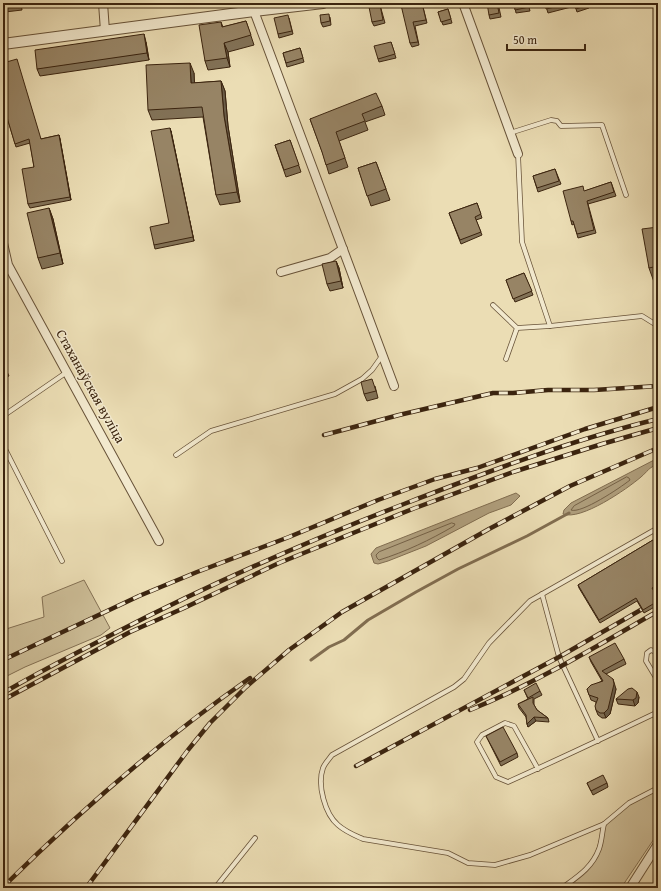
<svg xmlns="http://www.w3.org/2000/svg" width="661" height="891" viewBox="0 0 661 891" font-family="'Gentium Book Plus',serif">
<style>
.green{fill:#cdbe98;stroke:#847154}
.water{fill:#af9e7c;stroke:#816d50}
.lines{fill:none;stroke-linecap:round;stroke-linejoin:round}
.shore{stroke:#756146;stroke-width:1}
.stream{stroke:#816d50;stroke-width:3}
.service-casing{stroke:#675238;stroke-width:5.5}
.minor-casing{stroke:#675238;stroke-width:10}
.tertiary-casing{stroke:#675238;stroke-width:12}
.service{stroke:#f2e9ce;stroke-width:4}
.minor{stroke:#f2e9ce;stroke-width:8}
.tertiary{stroke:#f2e9ce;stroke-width:10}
.rail-casing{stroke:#3b240f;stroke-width:4.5}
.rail{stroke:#f2e9ce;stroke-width:3;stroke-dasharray:9;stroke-linecap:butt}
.wall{fill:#827257;stroke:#3b240f}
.shaded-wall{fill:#6a5c47;stroke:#3b240f}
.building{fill:#978465;stroke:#3b240f}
.labels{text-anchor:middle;stroke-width:3;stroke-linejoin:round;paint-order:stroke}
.street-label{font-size:14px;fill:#3b240f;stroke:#f2e9ce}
</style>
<rect width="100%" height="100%" fill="#ebddb4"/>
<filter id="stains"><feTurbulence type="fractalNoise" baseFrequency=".005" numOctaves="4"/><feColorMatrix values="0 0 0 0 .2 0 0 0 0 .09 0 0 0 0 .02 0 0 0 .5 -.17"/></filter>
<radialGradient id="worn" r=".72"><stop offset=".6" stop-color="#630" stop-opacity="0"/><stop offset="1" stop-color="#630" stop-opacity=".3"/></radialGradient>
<!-- green -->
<g class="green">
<path d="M84 580 110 628 101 635 25 667 3 678V630L44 617 42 597Z"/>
<path d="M658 788V833L621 888H562L594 860 604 824 629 803Z"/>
</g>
<!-- water -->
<g class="water">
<path d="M658 458V464C648 468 648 471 641 477 627 489 581 521 563 514L564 510 571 503Z"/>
<path d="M516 493 520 496 511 505 489 513 426 546 388 561 378 564 374 563 371 554 376 548Z"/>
</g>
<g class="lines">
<!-- shore -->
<g class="shore">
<path d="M627 477 629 478 630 480C620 488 581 514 571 510L574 506Z"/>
<path d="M452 523 455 524 454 526C430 540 405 552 379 560L377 558 376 555 379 552Z"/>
</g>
<!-- stream -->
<path class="stream" d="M311 660 329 647 344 640 368 620 416 592 458 569 527 536 569 513"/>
<!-- service casing -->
<g class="service-casing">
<g id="service">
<path d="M510 133 551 120 557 121 561 126 602 125 626 195"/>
<path d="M518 154 522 242 550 326"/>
<path d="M493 305 517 328 550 326 642 316 658 326"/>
<path d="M506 359 517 328"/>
<path d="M3 416 67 372"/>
<path d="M3 445 62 561"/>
<path d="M176 455 211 431 335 394 362 379 372 370 382 356"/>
<path d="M658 528 530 601 489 643 464 679 454 687 332 755C329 759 325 763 323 768 317 785 325 814 338 825 346 832 354 835 363 839L448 853 468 863 495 865 530 855 604 824 629 803 658 788"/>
<path d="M542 594 559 657 598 741"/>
<path d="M658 653 651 650 647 653 646 661 658 681"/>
<path d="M538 769 514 726 505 723 482 735 477 742 496 777 508 782C559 759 608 736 658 712"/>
<path d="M215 888 255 838"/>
<path d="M562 888C577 877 592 868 599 849 602 841 602 832 604 824"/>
</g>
</g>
<!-- minor casing -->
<g class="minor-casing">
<g id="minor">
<path d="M103 3 105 31"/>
<path d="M463 3 518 154"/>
<path d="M254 11 394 386"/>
<path d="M3 243 8 265 159 541"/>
<path d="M281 272 330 258 343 249"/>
<path d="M630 888 658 844"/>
</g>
</g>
<!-- tertiary casing -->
<g class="tertiary-casing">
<path id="tertiary" d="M3 44 254 11 323 3"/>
</g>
<!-- service -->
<use href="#service" class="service"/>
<!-- minor -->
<use href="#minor" class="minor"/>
<!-- tertiary -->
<use href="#tertiary" class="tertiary"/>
<!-- rail casing -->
<g class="rail-casing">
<g id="rail">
<path d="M324 435 399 415 493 393H513L548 390H594L658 386"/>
<path d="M3 660 139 596 197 572 289 537 378 500 435 479 477 468 585 429 658 407"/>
<path d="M3 693C39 672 76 653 113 634 208 585 305 542 404 504 487 472 571 440 658 419"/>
<path d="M3 700 130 632 184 608 279 563 415 508 513 472 602 444 658 428"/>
<path d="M470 710C536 683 597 646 658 611"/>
<path d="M356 766 559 657 658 600"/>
<path d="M3 887C80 811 161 740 250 678"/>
<path d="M86 888 188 750 210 723 246 687 289 650 342 612 489 529 570 486 658 448"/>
</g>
</g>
<!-- rail -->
<use href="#rail" class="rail"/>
</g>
<!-- wall -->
<g class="wall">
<path d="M21 3 22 10 5 12 4 8Z"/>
<path d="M62 3H72L73 4 63 5Z"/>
<path d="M498 3 501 17 490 19 489 15Z"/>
<path d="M514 3H528L530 11 516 13Z"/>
<path d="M545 3H588L589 8 577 12 575 6 548 13Z"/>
<path d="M645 3H652L646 5Z"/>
<path d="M380 5 385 23 374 26 372 22Z"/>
<path d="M410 6 423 7 427 23 415 26 419 45 412 47 410 43Z"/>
<path d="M448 9 452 23 443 25 438 12Z"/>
<path d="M330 17 331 25 323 27 321 23Z"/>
<path d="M289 18 293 34 279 38 278 34Z"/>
<path d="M246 21 254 45 228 52 230 67 208 70 205 61 221 22 223 27Z"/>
<path d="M146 42 149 60 40 76 37 69Z"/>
<path d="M391 42 396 58 379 62 378 59Z"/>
<path d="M300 48 304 62 287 67 283 53Z"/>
<path d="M194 73V83L221 81 225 91 228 126 240 202 220 205 216 195 203 117 152 120 148 110Z"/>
<path d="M3 104 41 139 59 135 60 139 71 200 30 208 28 204 34 167 30 143 16 147Z"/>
<path d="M382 106 385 115 365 122 368 130 339 141 348 167 329 174 323 154 310 119Z"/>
<path d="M171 131 194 241 155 249 154 245 169 223Z"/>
<path d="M290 140 301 172 286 177 275 145Z"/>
<path d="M376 162 390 200 371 206 358 168Z"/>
<path d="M555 169 561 184 538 192 533 176Z"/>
<path d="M611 182 616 196 588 204 596 233 578 238 574 224 572 225 571 221 585 191Z"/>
<path d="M477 203 482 218 476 220 482 235 461 244 449 213Z"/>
<path d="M49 208 53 219 63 264 42 269 38 258Z"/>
<path d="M658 227V281L654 282 649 268Z"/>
<path d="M336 261 339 268 343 288 330 291 327 284Z"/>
<path d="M524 273 533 295 515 302 506 280Z"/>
<path d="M3 363 9 376 3 378Z"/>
<path d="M375 386 378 398 367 401 364 394Z"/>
<path d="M658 537V589L654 591 658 598V605L644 613 637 601 600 623 579 588 578 585Z"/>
<path d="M589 657 624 659 626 664 606 674 616 689 610 714 606 718H602L598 715 596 710V702L591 700 587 689 602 681 591 662Z"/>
<path d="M524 690 540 691 542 695 534 699V705L537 710 548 718 549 722 536 721 528 727 527 724 526 717 519 708 518 704 528 699Z"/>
<path d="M639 697 638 703 635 706 618 704 616 699Z"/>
<path d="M486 736 517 753 518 757 501 766Z"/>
<path d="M587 783H607L608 787 593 795Z"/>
</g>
<!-- shaded-wall -->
<g class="shaded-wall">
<path d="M144 34 146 42 149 60 147 53Z"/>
<path d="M224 43 228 52 230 67 227 58Z"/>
<path d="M190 63 194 73 195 93 191 83Z"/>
<path d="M221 81 225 91 228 126 240 202 237 192 224 116Z"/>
<path d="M170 128 171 131 194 241 193 237Z"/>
<path d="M59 135 60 139 71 200 70 197Z"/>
<path d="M49 208 53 219 63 264 60 253Z"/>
<path d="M336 261 339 268 343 288 341 281Z"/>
<path d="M613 679 616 689 610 714 606 718 604 713Z"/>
<path d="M637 692 639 697 638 703 635 706 633 700Z"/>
<path d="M534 717 536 721 528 727 527 724Z"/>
</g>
<!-- building -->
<g class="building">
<path d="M3 3H20V6L4 8Z"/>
<path d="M409 3 410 6 422 3 426 20 413 22 418 42 410 43 401 5Z"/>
<path d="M487 3H497L499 13 489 15Z"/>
<path d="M514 3H528L529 7 515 10Z"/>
<path d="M545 3H572L546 9Z"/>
<path d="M574 3H588V5L576 9Z"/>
<path d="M380 5 383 20 372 22 369 7Z"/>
<path d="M448 9 451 19 441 22 438 12Z"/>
<path d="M329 14 330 21 321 23 320 15Z"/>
<path d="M288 15 292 31 278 34 274 18Z"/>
<path d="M246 21 251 35 224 43 227 58 205 61 199 25 221 22 222 27Z"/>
<path d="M144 34 147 53 37 69 35 50Z"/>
<path d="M391 42 395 54 378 59 374 46Z"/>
<path d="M300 48 303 58 286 63 283 53Z"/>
<path d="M17 59 41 139 59 135 70 197 28 204 22 169 34 167 29 139 15 144 3 104V63Z"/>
<path d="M190 63 191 83 221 81 224 116 237 192 216 195 202 107 148 110 146 65Z"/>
<path d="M376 93 382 106 362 114 365 121 336 132 345 158 326 165 322 152 310 119Z"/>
<path d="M170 128 193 237 154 245 150 227 169 223 151 131Z"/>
<path d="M290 140 299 165 284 170 275 145Z"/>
<path d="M376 162 386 189 367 196 358 168Z"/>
<path d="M555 169 559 181 537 188 533 176Z"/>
<path d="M611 182 614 192 587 201 594 230 577 234 573 221H571L563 191 583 186 584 191Z"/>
<path d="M477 203 481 214 475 217 481 232 460 240 449 213Z"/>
<path d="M49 208 60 253 38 258 27 213Z"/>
<path d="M658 227V266L649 268 642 229Z"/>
<path d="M336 261 341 281 327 284 322 264Z"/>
<path d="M524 273 532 291 513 299 506 280Z"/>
<path d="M3 363 7 372 3 374Z"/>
<path d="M372 379 376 391 364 394 361 382Z"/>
<path d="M658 537V584L652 588 658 598V601L643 610 636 598 599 620 578 585Z"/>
<path d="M615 643 624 659 602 671 613 679 614 684 608 709 604 713H600L596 710 595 706 598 698 589 695 587 689 591 685 603 681 589 657Z"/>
<path d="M536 683 540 691 528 698 524 690Z"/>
<path d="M632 688 637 692 636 698 633 700 616 699 628 689Z"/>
<path d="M533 697V703L537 710 548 718 534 717 527 724 526 715 518 704Z"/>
<path d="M503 727 517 753 500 762 486 736Z"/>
<path d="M603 775 607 783 591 791 587 783Z"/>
</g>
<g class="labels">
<!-- street labels -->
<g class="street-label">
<text transform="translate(91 386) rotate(61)" y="5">Стаханаўская вуліца</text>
</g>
</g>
<!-- margin -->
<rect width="661" height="891" fill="none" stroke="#ebddb4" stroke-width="16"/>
<rect x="4" y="4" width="653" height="883" fill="none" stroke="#3b240f" stroke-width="2"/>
<rect x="8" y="8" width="645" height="875" fill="none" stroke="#3b240f"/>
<!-- scale -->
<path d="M507 44v6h78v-6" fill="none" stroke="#3b240f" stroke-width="2"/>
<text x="513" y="44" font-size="12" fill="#3b240f" stroke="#f2e9ce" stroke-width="3" paint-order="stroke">50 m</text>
<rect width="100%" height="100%" filter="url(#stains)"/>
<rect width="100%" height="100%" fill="url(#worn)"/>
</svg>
